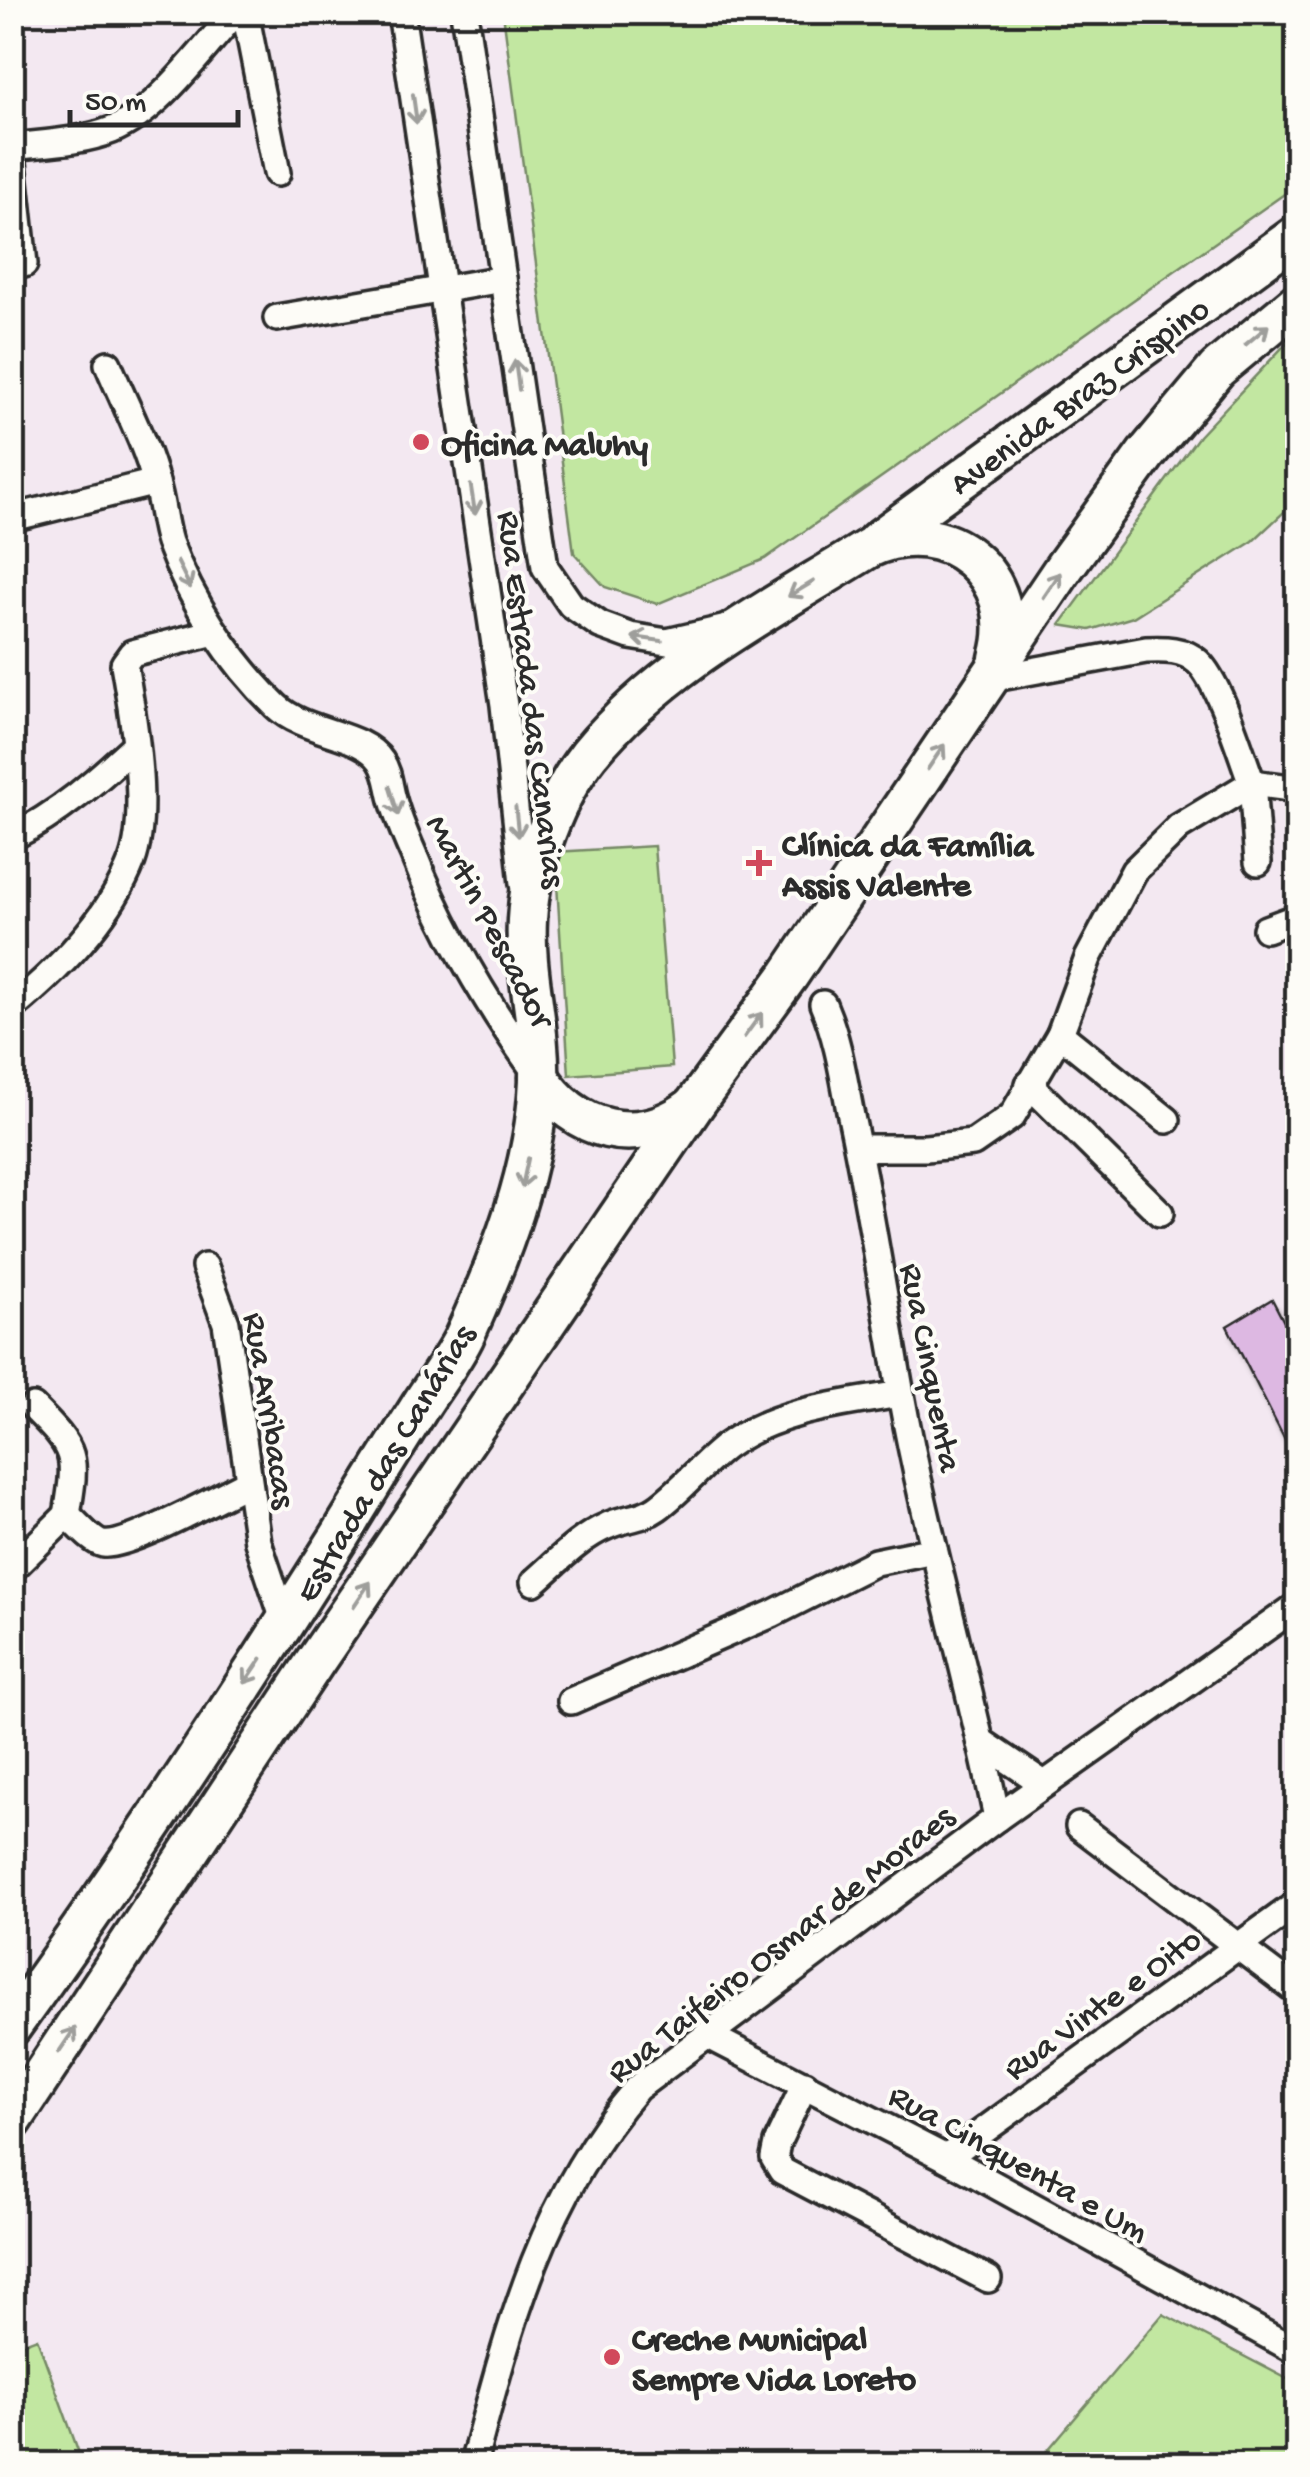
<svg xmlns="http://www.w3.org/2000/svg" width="1310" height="2477" viewBox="0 0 1310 2477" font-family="'Gochi Hand',sans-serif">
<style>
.green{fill:#c2e7a1;stroke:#768966;stroke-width:2.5}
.building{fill:#ddb8e2;stroke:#2b2b2b;stroke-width:2.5;filter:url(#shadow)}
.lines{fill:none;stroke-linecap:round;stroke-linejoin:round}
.minor-casing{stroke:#2b2b2b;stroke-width:32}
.secondary-casing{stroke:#2b2b2b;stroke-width:45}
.minor{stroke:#fdfcf7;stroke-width:25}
.secondary{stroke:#fdfcf7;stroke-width:38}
.oneway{stroke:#9e9e9b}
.poi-dot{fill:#d1495b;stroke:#fdfcf7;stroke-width:4}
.labels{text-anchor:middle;stroke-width:8;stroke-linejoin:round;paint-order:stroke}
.street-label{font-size:35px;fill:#2b2b2b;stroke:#fdfcf7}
.poi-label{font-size:35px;font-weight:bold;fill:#2b2b2b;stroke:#fdfcf7;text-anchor:start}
</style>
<defs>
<filter id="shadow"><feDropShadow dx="5.5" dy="10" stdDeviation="2.5" flood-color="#0004"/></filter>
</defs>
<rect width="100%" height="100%" fill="#f3e8f1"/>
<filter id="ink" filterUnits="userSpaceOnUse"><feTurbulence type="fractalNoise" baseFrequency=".01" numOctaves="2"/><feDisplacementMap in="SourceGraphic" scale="20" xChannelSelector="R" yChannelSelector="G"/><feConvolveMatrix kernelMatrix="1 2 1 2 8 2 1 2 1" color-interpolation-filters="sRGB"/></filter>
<g filter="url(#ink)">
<!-- green -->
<g class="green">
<path d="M503 13H1297V185L765 559 657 604 605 587 574 553Z"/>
<path d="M1297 332V500L1253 541 1133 617 1090 630 1060 625 1199 436Z"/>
<path d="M654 846 672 1067 569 1075 555 852Z"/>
<path d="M1163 2314 1297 2384V2464H1036Z"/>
<path d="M37 2338 83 2464H13V2347Z"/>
</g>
<!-- building -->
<path class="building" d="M1272 1299 1298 1349V1440L1288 1446 1227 1326Z"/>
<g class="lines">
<!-- minor casing -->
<g class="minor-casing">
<g id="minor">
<path d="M245 12 277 173"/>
<path d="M401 12 504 705 523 884"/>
<path d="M464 12 545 567 571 605 600 625 630 636 667 642 723 629"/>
<path d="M12 147C45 143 81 142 112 130 159 111 202 49 236 12"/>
<path d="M12 153 24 264"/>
<path d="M277 318 503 279"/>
<path d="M108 364C124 403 145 441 156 483 162 502 163 523 169 542 191 602 230 661 276 706 305 734 362 732 381 761 388 771 389 784 392 796 397 816 405 835 413 853 444 932 490 1009 539 1077"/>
<path d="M12 518 156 482"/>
<path d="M12 837C59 814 96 781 134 746"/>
<path d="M1258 862 1252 783 1298 789"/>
<path d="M1266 929 1298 917"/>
<path d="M823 1004C839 1041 844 1082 852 1121 871 1210 884 1300 900 1389 926 1534 968 1674 997 1818"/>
<path d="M12 1008C58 970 110 918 132 861 150 812 133 715 124 664L132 653 215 632"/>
<path d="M1060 1034 1167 1120"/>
<path d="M1029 1084 1160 1213"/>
<path d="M858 1148H926L973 1143 1012 1116 1060 1034 1088 958 1134 871 1179 827 1252 783C1241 754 1219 681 1198 662 1184 649 1164 649 1146 650L989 679"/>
<path d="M205 1267 226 1323 258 1542 285 1623"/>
<path d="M33 1407C77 1451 77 1454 67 1515"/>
<path d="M12 1569 67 1515C77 1523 92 1542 103 1544 127 1548 222 1495 247 1483"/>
<path d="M534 1582C556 1563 580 1537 607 1526 623 1518 642 1519 657 1508 682 1490 701 1465 726 1446 776 1410 841 1404 901 1394"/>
<path d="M571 1701 772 1614 875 1562 934 1550"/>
<path d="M982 1742 1044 1784"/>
<path d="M1079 1826 1298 1992"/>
<path d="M707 2035 946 2158 1298 2352"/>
<path d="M805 2084 777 2143 774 2158 782 2171 988 2279"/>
<path d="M946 2158 1298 1903"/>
<path d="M473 2464C509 2328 542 2198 637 2088L997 1818 1298 1605"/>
</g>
</g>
<!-- secondary casing -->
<g class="secondary-casing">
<g id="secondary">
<path d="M877 541 1298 234"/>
<path d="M539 1077C575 1131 636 1149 691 1108"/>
<path d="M12 2026C127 1866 236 1701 341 1534 367 1491 394 1448 421 1405 435 1383 452 1361 464 1337 501 1256 535 1170 539 1080 541 1027 524 973 527 920 530 865 555 797 589 754 664 663 771 609 869 548 946 512 1023 576 999 658"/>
<path d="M12 2121 317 1659 695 1104 789 975 1065 566 1146 454 1217 369 1298 302"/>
</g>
</g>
<!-- minor -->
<use href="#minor" class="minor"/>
<!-- secondary -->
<use href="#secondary" class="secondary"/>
</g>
<!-- one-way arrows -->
<defs><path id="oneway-shaft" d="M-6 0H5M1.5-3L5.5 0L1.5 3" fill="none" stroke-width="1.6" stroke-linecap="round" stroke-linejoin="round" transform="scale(2.5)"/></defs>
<g class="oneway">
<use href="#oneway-shaft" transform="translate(415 109) rotate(82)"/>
<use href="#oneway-shaft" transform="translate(1257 335) rotate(-40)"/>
<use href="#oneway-shaft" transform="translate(517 375) rotate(-98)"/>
<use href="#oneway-shaft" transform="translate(473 500) rotate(81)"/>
<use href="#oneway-shaft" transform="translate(184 575) rotate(64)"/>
<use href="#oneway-shaft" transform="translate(1052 585) rotate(-56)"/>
<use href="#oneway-shaft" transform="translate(801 589) rotate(149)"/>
<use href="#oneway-shaft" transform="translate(647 639) rotate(-172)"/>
<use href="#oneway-shaft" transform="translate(936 757) rotate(-56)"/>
<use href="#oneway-shaft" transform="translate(394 801) rotate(73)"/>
<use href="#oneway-shaft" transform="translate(517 822) rotate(84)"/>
<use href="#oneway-shaft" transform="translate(753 1025) rotate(-54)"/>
<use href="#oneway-shaft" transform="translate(525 1173) rotate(102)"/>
<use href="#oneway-shaft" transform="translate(362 1594) rotate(-56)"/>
<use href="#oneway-shaft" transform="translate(253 1671) rotate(124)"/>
<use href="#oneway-shaft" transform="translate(67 2040) rotate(-56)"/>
</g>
</g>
<!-- markers -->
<g class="poi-dot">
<circle cx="421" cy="442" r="10"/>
<path d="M754 848h10v10h10v10h-10v10h-10v-10h-10v-10h10z"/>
<circle cx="612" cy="2357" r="10"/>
</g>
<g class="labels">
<!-- street labels -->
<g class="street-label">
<text transform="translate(1078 394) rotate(-36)" y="12">Avenida Braz Crispino</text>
<text transform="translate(534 699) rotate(83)" y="12">Rua Estrada das Canarias</text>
<text transform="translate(492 920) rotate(62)" y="12">Martin Pescador</text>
<text transform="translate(933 1367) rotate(79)" y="12">Rua Cinquenta</text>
<text transform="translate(272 1410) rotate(81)" y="12">Rua Arribacas</text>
<text transform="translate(383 1462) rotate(-59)" y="12">Estrada das Canárias</text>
<text transform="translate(779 1942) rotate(-38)" y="12">Rua Taifeiro Osmar de Moraes</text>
<text transform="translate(1101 2002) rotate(-36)" y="12">Rua Vinte e Oito</text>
<text transform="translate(1020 2161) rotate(29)" y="12">Rua Cinquenta e Um</text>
</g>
<!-- poi labels -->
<g class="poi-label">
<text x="441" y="454">Oficina Maluhy</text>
<text x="782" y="855">Clínica da Família<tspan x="782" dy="40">Assis Valente</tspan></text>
<text x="632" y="2349">Creche Municipal<tspan x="632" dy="40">Sempre Vida Loreto</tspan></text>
</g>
</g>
<!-- margin -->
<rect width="1310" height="2477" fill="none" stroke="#fdfcf7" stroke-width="50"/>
<rect x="25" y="25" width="1260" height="2427" fill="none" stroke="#2b2b2b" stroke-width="4" filter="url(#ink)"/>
<!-- scale -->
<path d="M70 110v15h168v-15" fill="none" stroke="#2b2b2b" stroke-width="5"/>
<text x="85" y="110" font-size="30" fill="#2b2b2b" stroke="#fdfcf7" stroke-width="8" paint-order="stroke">50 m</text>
</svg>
